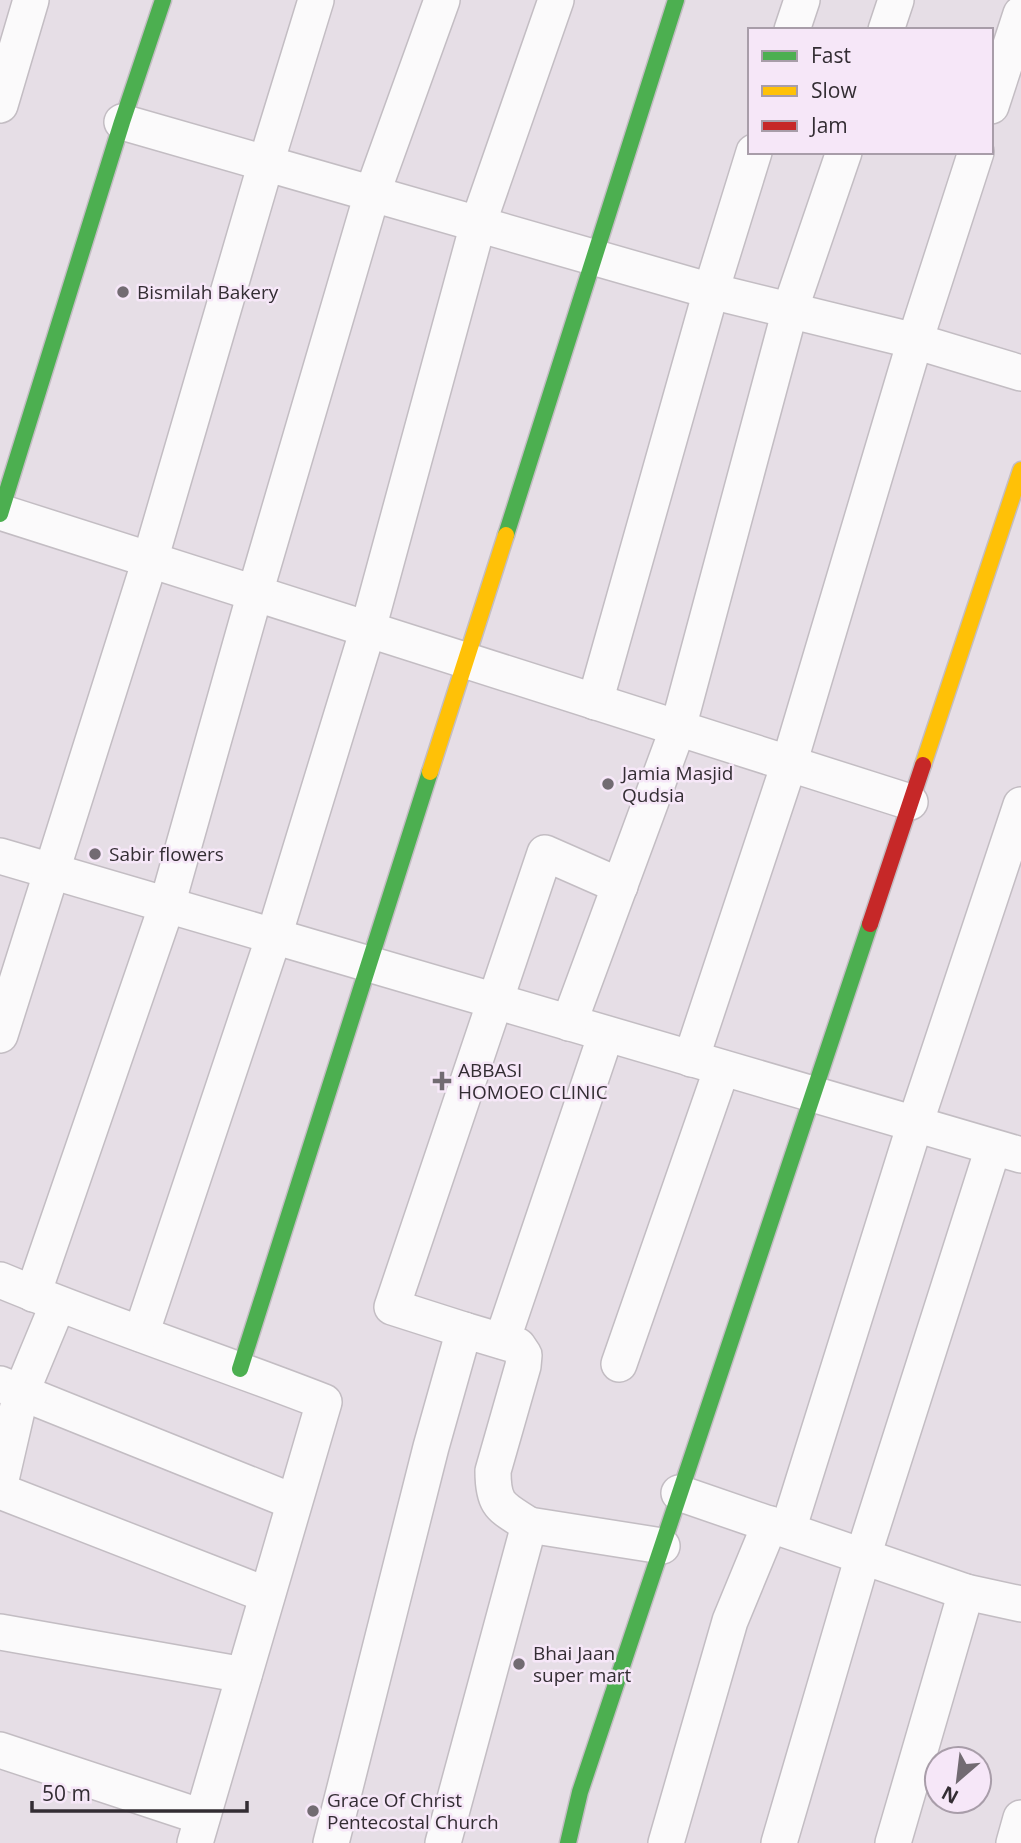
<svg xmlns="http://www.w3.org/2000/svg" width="1021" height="1843" viewBox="0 0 1021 1843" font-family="'Open Sans',sans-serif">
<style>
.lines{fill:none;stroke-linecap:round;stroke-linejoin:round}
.street-casing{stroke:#c3bdc3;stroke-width:38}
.fast-casing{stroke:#c3bdc3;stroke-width:19}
.slow-casing{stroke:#c3bdc3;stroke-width:19}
.jam-casing{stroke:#c3bdc3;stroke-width:19}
.street{stroke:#fbfafb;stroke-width:35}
.fast{stroke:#4caf50;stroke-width:16}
.slow{stroke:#ffc107;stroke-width:16}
.jam{stroke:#c62828;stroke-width:16}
.poi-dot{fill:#726b72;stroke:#f6e7f8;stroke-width:2.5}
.labels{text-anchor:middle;stroke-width:5;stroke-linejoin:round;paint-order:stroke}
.poi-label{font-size:19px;fill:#332d33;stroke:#f6e7f8;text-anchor:start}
</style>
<rect width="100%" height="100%" fill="#e6dee6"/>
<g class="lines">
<!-- street casing -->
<g class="street-casing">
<g id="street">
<path d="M792 30 802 0"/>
<path d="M886 30 896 0"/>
<path d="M0 105 31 0"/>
<path d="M991 106 1021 14"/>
<path d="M122 122 711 291 915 341 1021 373"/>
<path d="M0 512 910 802"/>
<path d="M595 702 711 291 754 152"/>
<path d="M0 856 1021 1155"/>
<path d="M569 1023 678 728 790 310 844 152"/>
<path d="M0 1035 150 560 266 163 316 0"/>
<path d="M691 1059 789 764 915 341 976 152"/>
<path d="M0 1280C106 1324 216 1360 324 1402L195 1843"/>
<path d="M33 1294 167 905 255 593 372 194 442 0"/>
<path d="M464 1330 392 1307 545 853 620 886"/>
<path d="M141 1334 274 936 368 629 478 224 556 0"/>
<path d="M502 1341 606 1034"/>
<path d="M619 1364 722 1068"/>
<path d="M0 1384 294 1502"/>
<path d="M0 1484 21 1393 58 1304"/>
<path d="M0 1491 267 1595"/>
<path d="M679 1493 966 1592 1021 1604"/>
<path d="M788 1530 915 1124 1021 805"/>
<path d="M0 1632 244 1675"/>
<path d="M0 1750 202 1817"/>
<path d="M331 1843 431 1447 464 1330 518 1346 524 1355 523 1366 493 1471C493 1507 502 1507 529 1525"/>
<path d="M443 1843 529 1525 662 1546"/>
<path d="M666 1843 730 1621 770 1524"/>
<path d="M779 1843 863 1556 993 1148"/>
<path d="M893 1843 966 1592"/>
<path d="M1014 1843 1021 1818"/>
</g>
</g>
<!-- fast casing -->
<g class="fast-casing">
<g id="fast">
<path d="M0 514 122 122 163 0"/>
<path d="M506 535 676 0"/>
<path d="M240 1369 430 772"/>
<path d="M568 1843 580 1792 870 924"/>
</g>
</g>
<!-- slow casing -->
<g class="slow-casing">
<g id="slow">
<path d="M923 765 1021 470"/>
<path d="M430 772 506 535"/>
</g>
</g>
<!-- jam casing -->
<g class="jam-casing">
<path id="jam" d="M870 924 923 765"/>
</g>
<!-- street -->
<use href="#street" class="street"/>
<!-- fast -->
<use href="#fast" class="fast"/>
<!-- slow -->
<use href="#slow" class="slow"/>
<!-- jam -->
<use href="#jam" class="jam"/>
</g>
<!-- markers -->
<g class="poi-dot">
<circle cx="123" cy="292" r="7"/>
<circle cx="608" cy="784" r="7"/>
<circle cx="95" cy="854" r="7"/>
<path d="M438.5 1070.5h7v7h7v7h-7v7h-7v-7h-7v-7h7z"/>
<circle cx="519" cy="1664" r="7"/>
<circle cx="313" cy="1811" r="7"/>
</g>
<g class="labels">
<!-- poi labels -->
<g class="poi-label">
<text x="137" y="299">Bismilah Bakery</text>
<text x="622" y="780">Jamia Masjid<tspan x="622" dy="22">Qudsia</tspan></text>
<text x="109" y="861">Sabir flowers</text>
<text x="458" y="1077">ABBASI<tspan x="458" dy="22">HOMOEO CLINIC</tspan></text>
<text x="533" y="1660">Bhai Jaan<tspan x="533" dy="22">super mart</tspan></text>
<text x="327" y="1807">Grace Of Christ<tspan x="327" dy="22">Pentecostal Church</tspan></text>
</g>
</g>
<!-- legend -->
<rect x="748" y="28" width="245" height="126" fill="#f6e7f8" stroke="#a89da9" stroke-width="2"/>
<rect x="762" y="51" width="35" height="10" fill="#4caf50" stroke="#a89da9" stroke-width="2"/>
<text x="811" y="63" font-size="21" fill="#332d33">Fast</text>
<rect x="762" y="86" width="35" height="10" fill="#ffc107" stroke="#a89da9" stroke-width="2"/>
<text x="811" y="98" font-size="21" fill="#332d33">Slow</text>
<rect x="762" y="121" width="35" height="10" fill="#c62828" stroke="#a89da9" stroke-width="2"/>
<text x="811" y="133" font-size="21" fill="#332d33">Jam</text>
<!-- north arrow -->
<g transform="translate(958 1780) rotate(208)"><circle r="33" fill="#f6e7f8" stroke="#a89da9" stroke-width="2"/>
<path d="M0-5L12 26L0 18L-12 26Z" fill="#726b72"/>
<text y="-10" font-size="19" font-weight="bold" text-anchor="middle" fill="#332d33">N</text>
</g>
<!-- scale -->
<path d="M32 1801v10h215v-10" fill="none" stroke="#332d33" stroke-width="3.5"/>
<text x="42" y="1801" font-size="21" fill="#332d33" stroke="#f6e7f8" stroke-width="5" paint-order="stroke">50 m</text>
</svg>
